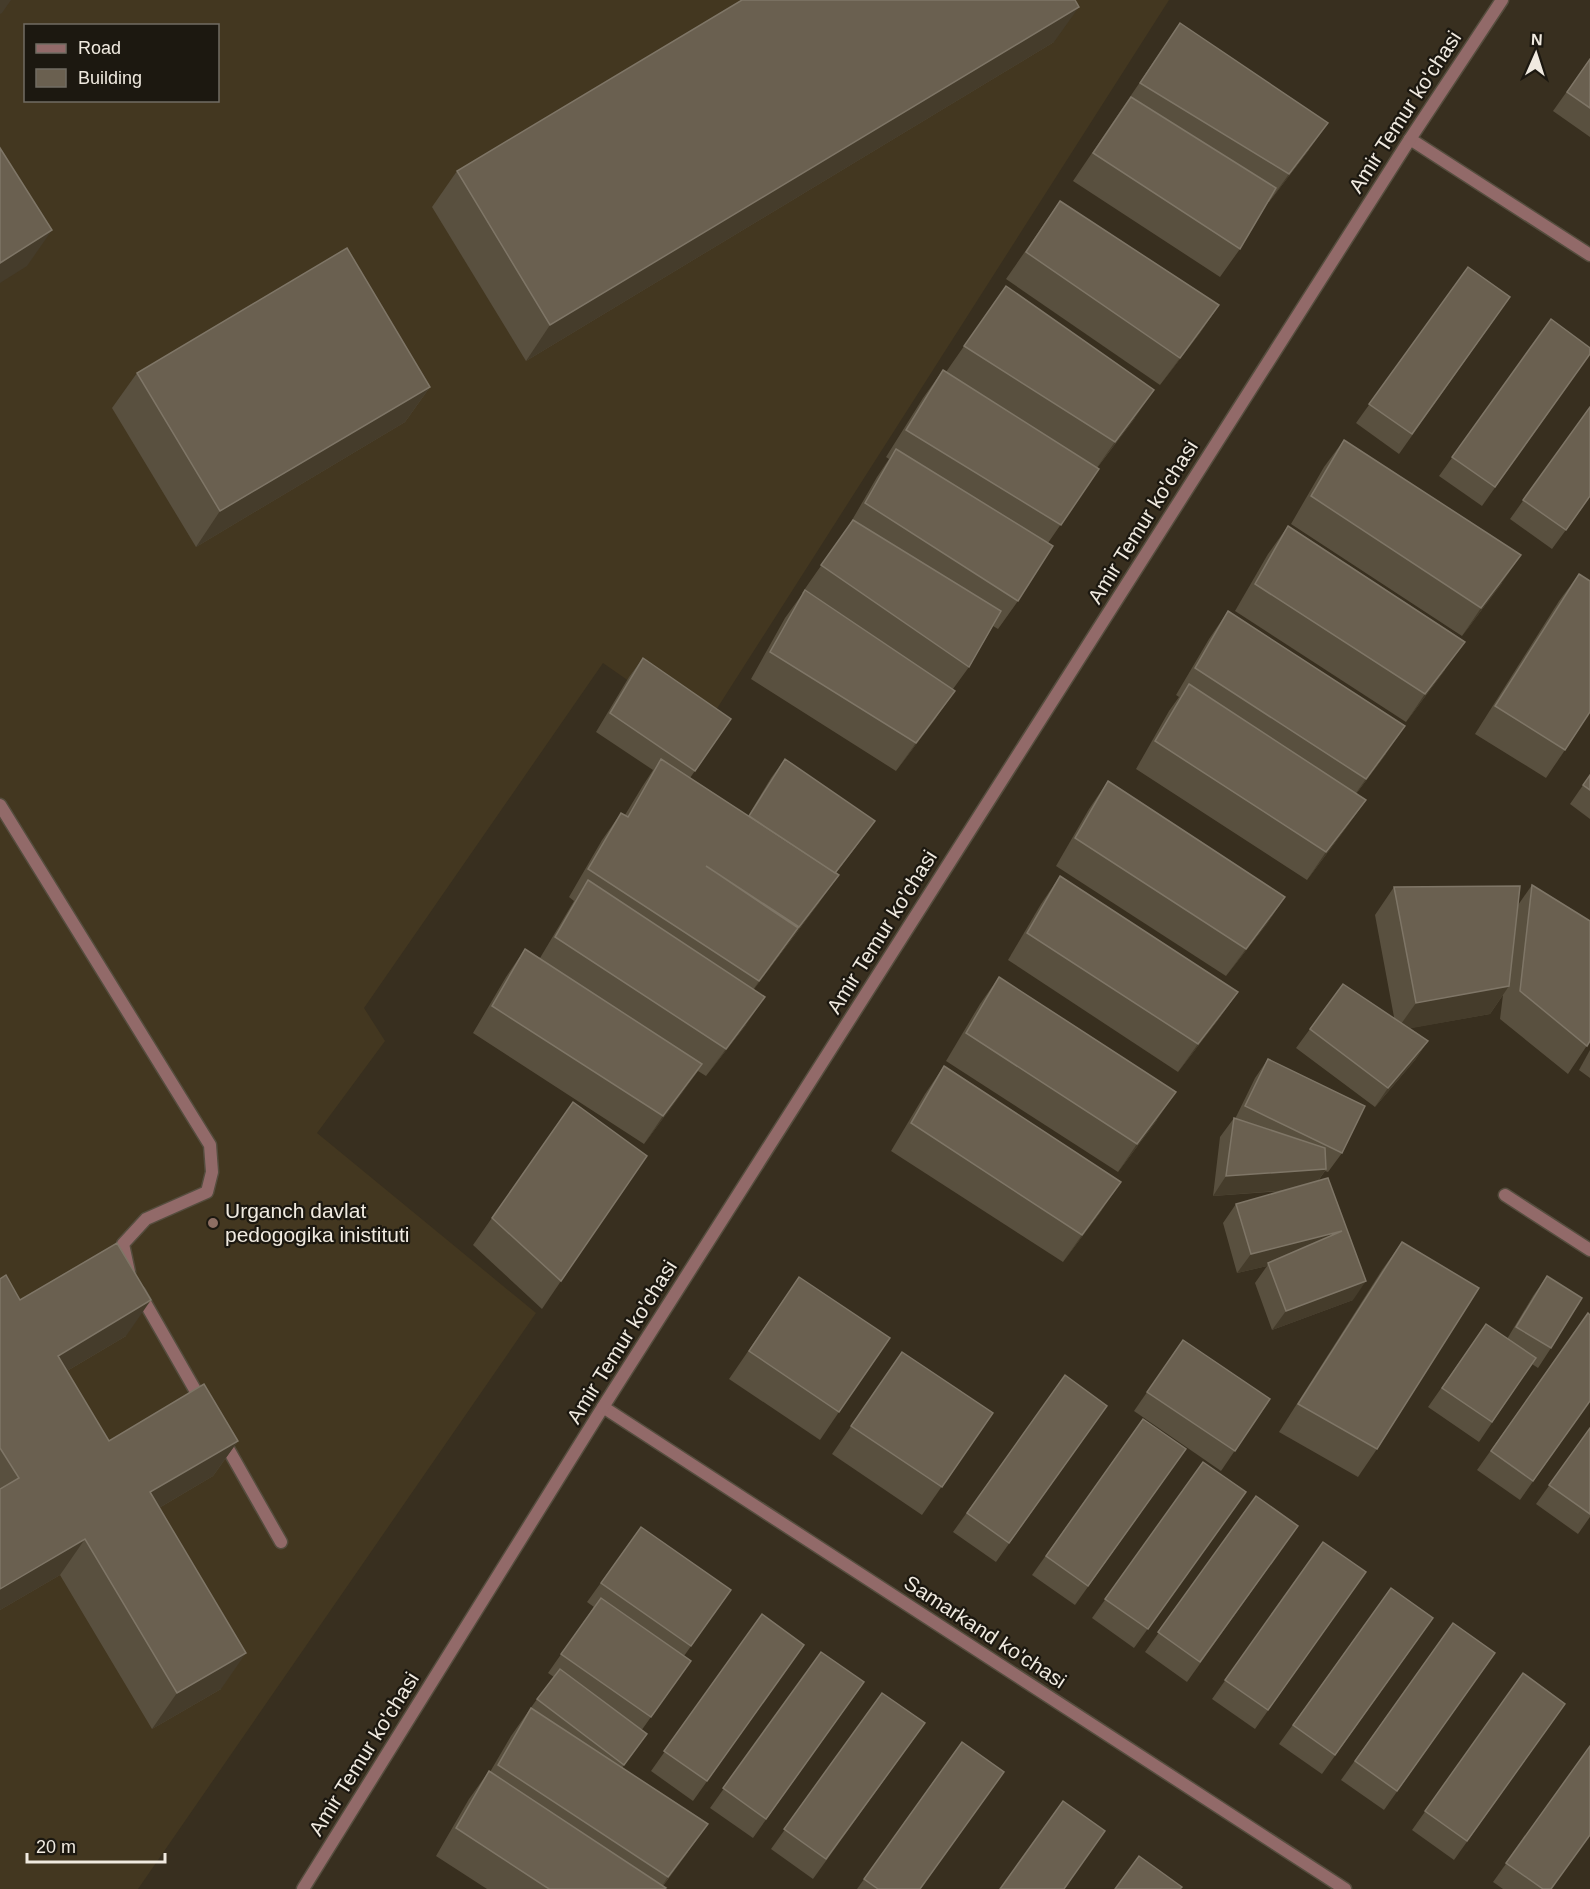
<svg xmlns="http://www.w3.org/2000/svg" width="1590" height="1889" viewBox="0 0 1590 1889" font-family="Arial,sans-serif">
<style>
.built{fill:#433720;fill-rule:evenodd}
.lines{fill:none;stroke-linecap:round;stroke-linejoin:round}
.lane-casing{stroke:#554d3e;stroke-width:15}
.street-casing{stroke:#554d3e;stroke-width:15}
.lane{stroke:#926a69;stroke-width:12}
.street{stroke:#926a69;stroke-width:12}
.wall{fill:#59503f}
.shaded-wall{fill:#453c2b}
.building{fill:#6a6050;stroke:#7f7667;stroke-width:1.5}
.education-dot{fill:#8d6e63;stroke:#1c1810;stroke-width:2}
.labels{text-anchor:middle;stroke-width:4.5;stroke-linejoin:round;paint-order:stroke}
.street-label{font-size:21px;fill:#f0eae0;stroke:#1c1810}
.poi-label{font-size:21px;fill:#f0eae0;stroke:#1c1810;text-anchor:start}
</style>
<rect width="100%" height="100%" fill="#382f1f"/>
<!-- built -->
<path class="built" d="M0 0H1169L702 732 603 663 364 1008 385 1041 317 1133 536 1313 138 1889H0ZM26 26H218V100H26Z"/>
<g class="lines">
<!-- lane casing -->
<g class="lane-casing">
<g id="lane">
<path d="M0 805 210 1145 212 1172 207 1192 146 1219 123 1244 129 1272"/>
<path d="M139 1292 202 1402"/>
<path d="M222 1438 281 1542"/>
</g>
</g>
<!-- street casing -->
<g class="street-casing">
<g id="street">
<path d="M1410 139 1590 255"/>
<path d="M1505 1195 1590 1250"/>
<path d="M603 1407 1345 1889"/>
<path d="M303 1889 603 1407 1410 139 1502 0"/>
</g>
</g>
<!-- lane -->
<use href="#lane" class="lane"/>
<!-- street -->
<use href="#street" class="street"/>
</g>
<!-- wall -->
<g class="wall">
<path d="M1180 23 1309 150 1269 202H1268L1240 249 1220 277 1073 181Z"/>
<path d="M1054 42 526 361 432 207 457 171Z"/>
<path d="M1590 59V137L1553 111Z"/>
<path d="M1060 201 1219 305 1200 333 1160 385 1006 279Z"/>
<path d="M1468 267 1510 297 1399 454 1356 423Z"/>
<path d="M1006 286 1135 418 1097 468 1099 469 1048 543 1018 601 998 629 993 626 969 667 953 689 936 718 896 771 751 679 785 618 803 593H802L848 527 877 477 889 459 886 457 923 398 943 370 946 372Z"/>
<path d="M1551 319 1590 354 1482 506 1439 476Z"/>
<path d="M137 373 430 387 405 422 196 547 112 408Z"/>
<path d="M1590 407V497L1552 549 1510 519Z"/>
<path d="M1344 440 1502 583 1462 636 1291 524 1324 467Z"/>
<path d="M1288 526 1445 670 1406 722 1235 611 1268 554Z"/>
<path d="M1579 574 1565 750 1546 778 1475 734 1559 601Z"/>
<path d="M1228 611 1386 754 1356 794 1366 800 1346 828 1307 880 1136 769 1169 711 1179 697 1176 695 1209 639Z"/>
<path d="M643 658 731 719 690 778 748 816 771 778 785 759 861 840 836 873 819 903 754 989 746 1025 706 1076 698 1071 644 1144 473 1033 506 977 525 949 540 958 574 901 569 897 602 840 621 813 625 815 642 787 653 770 596 732 629 677Z"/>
<path d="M1590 775V819L1570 804Z"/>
<path d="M1108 781 1285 897 1266 925 1226 976 1056 866 1089 809Z"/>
<path d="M1060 876 1238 992 1218 1020 1178 1072 1008 960 1041 904Z"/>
<path d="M1532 885 1590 1041 1568 1074 1500 1019 1503 995 1490 1014 1410 1028 1428 1041 1415 1060 1375 1107 1296 1048 1310 1029 1394 1017 1375 915 1394 887 1518 905Z"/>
<path d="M999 977 1157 1120 1118 1172 946 1061 980 1004Z"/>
<path d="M1590 1050V1078L1579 1070Z"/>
<path d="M1268 1059 1342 1153 1328 1172 1325 1171 1318 1181 1353 1300 1272 1330 1255 1283 1267 1266 1237 1273 1223 1223 1236 1204 1283 1191 1213 1196 1220 1137 1234 1118 1235 1119 1255 1078Z"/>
<path d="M944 1066 1102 1210 1063 1262 891 1151 925 1094Z"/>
<path d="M573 1102 561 1281 542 1309 473 1245Z"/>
<path d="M1402 1242 1377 1449 1358 1477 1279 1432 1382 1270Z"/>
<path d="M1547 1276 1551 1348 1538 1368 1532 1364 1479 1442 1428 1407 1486 1324 1507 1339 1533 1296Z"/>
<path d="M799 1277 839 1412 820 1440 729 1379Z"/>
<path d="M0 1279 20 1300 126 1336 67 1371 109 1441H238L213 1476 159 1508 221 1689 152 1729 60 1575 0 1610Z"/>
<path d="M1588 1313 1590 1401 1520 1500 1477 1470Z"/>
<path d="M1183 1340 1270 1399 1221 1471 1134 1411Z"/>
<path d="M902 1352 993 1413 922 1515 832 1454Z"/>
<path d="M1065 1375 1107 1406 996 1562 953 1532Z"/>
<path d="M1143 1419 1186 1449 1075 1605 1032 1575Z"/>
<path d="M1590 1428V1517L1578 1534 1536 1504Z"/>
<path d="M1203 1462 1246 1492 1134 1648 1092 1618Z"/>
<path d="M1256 1496 1298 1526 1187 1682 1145 1652Z"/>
<path d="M641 1527 731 1590 684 1656 691 1661 641 1731 647 1734 622 1768 688 1852 663 1886 665 1889H487L436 1856 469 1799 489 1771 490 1772 511 1736 537 1699 554 1677 548 1673 594 1607 587 1602Z"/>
<path d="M1323 1542 1366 1572 1255 1729 1212 1699Z"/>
<path d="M1391 1588 1433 1618 1322 1774 1279 1744Z"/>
<path d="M762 1614 804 1645 693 1801 651 1771Z"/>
<path d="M1453 1623 1495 1653 1384 1810 1341 1780Z"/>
<path d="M821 1652 864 1682 753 1838 710 1808Z"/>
<path d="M1523 1673 1565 1704 1454 1860 1412 1830Z"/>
<path d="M882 1693 925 1723 813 1879 771 1849Z"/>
<path d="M962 1742 921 1889H857Z"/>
<path d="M1590 1746 1552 1889H1503L1493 1882Z"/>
</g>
<!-- shaded-wall -->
<g class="shaded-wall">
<path d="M0 0H11L2 13 0 14Z"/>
<path d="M1079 7 1054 42 526 361 550 325Z"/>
<path d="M1328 123 1309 150 1269 202 1289 174Z"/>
<path d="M52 230 27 266 0 283V263Z"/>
<path d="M1219 305 1200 333 1160 385 1180 358Z"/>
<path d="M430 387 405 422 196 547 220 511Z"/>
<path d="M1154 390 1135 418 1095 470 1115 442Z"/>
<path d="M1521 555 1502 583 1462 636 1481 608Z"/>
<path d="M1465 642 1445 670 1406 722 1425 694Z"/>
<path d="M955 691 936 718 896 771 916 743Z"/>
<path d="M1405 726 1386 754 1346 807 1366 779Z"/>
<path d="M1366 800 1346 828 1307 880 1326 852Z"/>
<path d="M875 821 861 840 821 892 835 873Z"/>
<path d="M839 875 819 903 739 1009 799 927Z"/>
<path d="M1285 897 1266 925 1226 976 1246 949Z"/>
<path d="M1509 986 1490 1014 1396 1031 1416 1003Z"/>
<path d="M1238 992 1218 1020 1178 1072 1198 1044Z"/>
<path d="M765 997 746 1025 706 1076 726 1049Z"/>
<path d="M1428 1041 1415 1060 1375 1107 1388 1088Z"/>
<path d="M702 1064 683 1092 644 1144 663 1116Z"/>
<path d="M1176 1092 1157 1120 1118 1172 1137 1144Z"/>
<path d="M1326 1169 1313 1188 1213 1196 1226 1176Z"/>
<path d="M1121 1182 1102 1210 1063 1262 1082 1235Z"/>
<path d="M1342 1231 1268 1263 1267 1266 1237 1273 1251 1254Z"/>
<path d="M1366 1281 1353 1300 1272 1330 1286 1311Z"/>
<path d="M151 1300 126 1336 33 1391 58 1356Z"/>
<path d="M238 1441 213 1476 125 1528 150 1492Z"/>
<path d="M85 1539 60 1575 0 1610V1589Z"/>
<path d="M246 1653 221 1689 152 1729 177 1693Z"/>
<path d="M708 1824 688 1852 660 1889 668 1877Z"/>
</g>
<!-- building -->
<g class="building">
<path d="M742 0H1075L1079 7 550 325 457 171Z"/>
<path d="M1180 23 1328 123 1289 174 1140 83Z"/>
<path d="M1590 59V108L1567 92Z"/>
<path d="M1131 97 1276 188 1240 249 1093 153Z"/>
<path d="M0 148 52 230 0 263Z"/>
<path d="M1060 201 1219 305 1180 358 1026 252Z"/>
<path d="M347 248 430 387 220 511 137 373Z"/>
<path d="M1468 267 1510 297 1412 434 1369 404Z"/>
<path d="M1006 286 1154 390 1115 442 964 346Z"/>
<path d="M1551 319 1590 348V354L1495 487 1452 457Z"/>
<path d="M943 370 1099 469 1061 525 906 430Z"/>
<path d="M1590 407V496L1566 530 1523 500Z"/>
<path d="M1344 440 1521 555 1481 608 1311 496Z"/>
<path d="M896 449 1053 546 1018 601 865 503Z"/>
<path d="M853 520 1001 611 969 667 821 565Z"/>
<path d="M1288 526 1465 642 1425 694 1255 584Z"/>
<path d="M1579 574 1590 581V712L1565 750 1495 706Z"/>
<path d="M805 590 955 691 916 743 770 652Z"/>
<path d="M1228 611 1405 726 1366 779 1195 668Z"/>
<path d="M643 658 731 719 695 771 610 713Z"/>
<path d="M1189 684 1366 800 1326 852 1155 741Z"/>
<path d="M661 759 839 875 799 927 706 866 798 928 759 981 588 869 621 813 628 817Z"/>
<path d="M785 759 875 821 835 873 749 816Z"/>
<path d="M1590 775V790L1583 785Z"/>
<path d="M1108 781 1285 897 1246 949 1075 838Z"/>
<path d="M1060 876 1238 992 1198 1044 1027 933Z"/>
<path d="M588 880 765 997 726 1049 555 937Z"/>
<path d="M1532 885 1590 921V1041L1587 1046 1520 991Z"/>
<path d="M1520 886 1509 986 1416 1003 1394 887Z"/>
<path d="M525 949 702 1064 663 1116 492 1006Z"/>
<path d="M999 977 1176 1092 1137 1144 966 1033Z"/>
<path d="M1343 984 1428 1041 1388 1088 1310 1029Z"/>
<path d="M1268 1059 1365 1106 1342 1153 1245 1106Z"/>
<path d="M944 1066 1121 1182 1082 1235 911 1123Z"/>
<path d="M573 1102 647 1156 561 1281 492 1218Z"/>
<path d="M1234 1118 1325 1148 1326 1169 1226 1176Z"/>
<path d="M1328 1178 1366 1281 1286 1311 1268 1263 1342 1231 1251 1254 1236 1204Z"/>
<path d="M1402 1242 1479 1288 1377 1449 1298 1404Z"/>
<path d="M117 1243 151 1300 58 1356 109 1441 204 1384 238 1441 150 1492 246 1653 177 1693 85 1539 0 1589V1489L19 1478 0 1448V1279L6 1275 20 1300Z"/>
<path d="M1547 1276 1582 1298 1551 1348 1516 1327Z"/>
<path d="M799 1277 890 1338 839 1412 749 1351Z"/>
<path d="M1588 1313 1590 1315V1401L1533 1481 1491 1451Z"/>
<path d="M1486 1324 1536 1358 1492 1422 1442 1388Z"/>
<path d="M1183 1340 1270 1399 1235 1451 1147 1392Z"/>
<path d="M902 1352 993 1413 942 1487 851 1426Z"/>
<path d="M1065 1375 1107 1406 1009 1543 967 1513Z"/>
<path d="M1143 1419 1186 1449 1088 1586 1046 1556Z"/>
<path d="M1590 1428V1514L1549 1485Z"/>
<path d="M1203 1462 1246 1492 1148 1629 1105 1599Z"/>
<path d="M1256 1496 1298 1526 1200 1662 1158 1632Z"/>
<path d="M641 1527 731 1590 691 1646 601 1583Z"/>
<path d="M1323 1542 1366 1572 1268 1710 1225 1680Z"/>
<path d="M1391 1588 1433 1618 1335 1755 1293 1725Z"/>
<path d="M601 1598 691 1661 651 1717 561 1654Z"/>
<path d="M762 1614 804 1645 707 1781 664 1751Z"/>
<path d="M1453 1623 1495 1653 1397 1791 1355 1761Z"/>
<path d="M821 1652 864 1682 766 1819 723 1788Z"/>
<path d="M560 1669 647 1734 624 1765 537 1699Z"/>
<path d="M1523 1673 1565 1704 1467 1841 1425 1811Z"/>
<path d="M882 1693 925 1723 826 1859 784 1829Z"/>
<path d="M531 1708 708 1824 668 1877 498 1765Z"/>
<path d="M962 1742 1004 1772 920 1889H878L864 1879Z"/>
<path d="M1590 1746V1835L1551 1889H1543L1506 1863Z"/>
<path d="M489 1771 666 1888 664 1889H549L456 1828Z"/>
<path d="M1063 1801 1105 1831 1064 1889H1000Z"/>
<path d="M1139 1856 1182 1887 1180 1889H1115Z"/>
</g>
<!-- markers -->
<circle class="education-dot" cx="213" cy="1223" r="6"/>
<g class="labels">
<!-- street labels -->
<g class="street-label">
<text transform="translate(1405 112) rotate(-57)" y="7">Amir Temur ko'chasi</text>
<text transform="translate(1143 522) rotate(-58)" y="7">Amir Temur ko'chasi</text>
<text transform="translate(882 932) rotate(-58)" y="7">Amir Temur ko'chasi</text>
<text transform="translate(622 1342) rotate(-58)" y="7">Amir Temur ko'chasi</text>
<text transform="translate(985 1632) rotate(33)" y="7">Samarkand ko'chasi</text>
<text transform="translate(364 1754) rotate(-58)" y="7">Amir Temur ko'chasi</text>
</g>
<!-- poi labels -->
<g class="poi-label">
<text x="225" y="1218">Urganch davlat<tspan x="225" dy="24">pedogogika inistituti</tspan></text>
</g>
</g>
<!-- legend -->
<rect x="24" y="24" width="195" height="78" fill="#1c1810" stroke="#716c63" stroke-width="1.5"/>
<rect x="36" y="44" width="30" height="9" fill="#926a69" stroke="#716c63" stroke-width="1.5"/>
<text x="78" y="54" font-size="18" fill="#f0eae0">Road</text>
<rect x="36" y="69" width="30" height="18" fill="#6a6050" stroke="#716c63" stroke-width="1.5"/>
<text x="78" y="84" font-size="18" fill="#f0eae0">Building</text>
<!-- north arrow -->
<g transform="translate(1536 54) rotate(3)" stroke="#1c1810" stroke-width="4.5" paint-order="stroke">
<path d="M0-4.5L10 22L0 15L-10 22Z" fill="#f0eae0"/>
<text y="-9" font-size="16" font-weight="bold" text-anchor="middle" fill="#f0eae0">N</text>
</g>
<!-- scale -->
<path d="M27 1853v9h138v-9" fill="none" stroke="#f0eae0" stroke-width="3"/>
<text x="36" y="1853" font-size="18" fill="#f0eae0" stroke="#1c1810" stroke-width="4.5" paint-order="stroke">20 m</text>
</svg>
